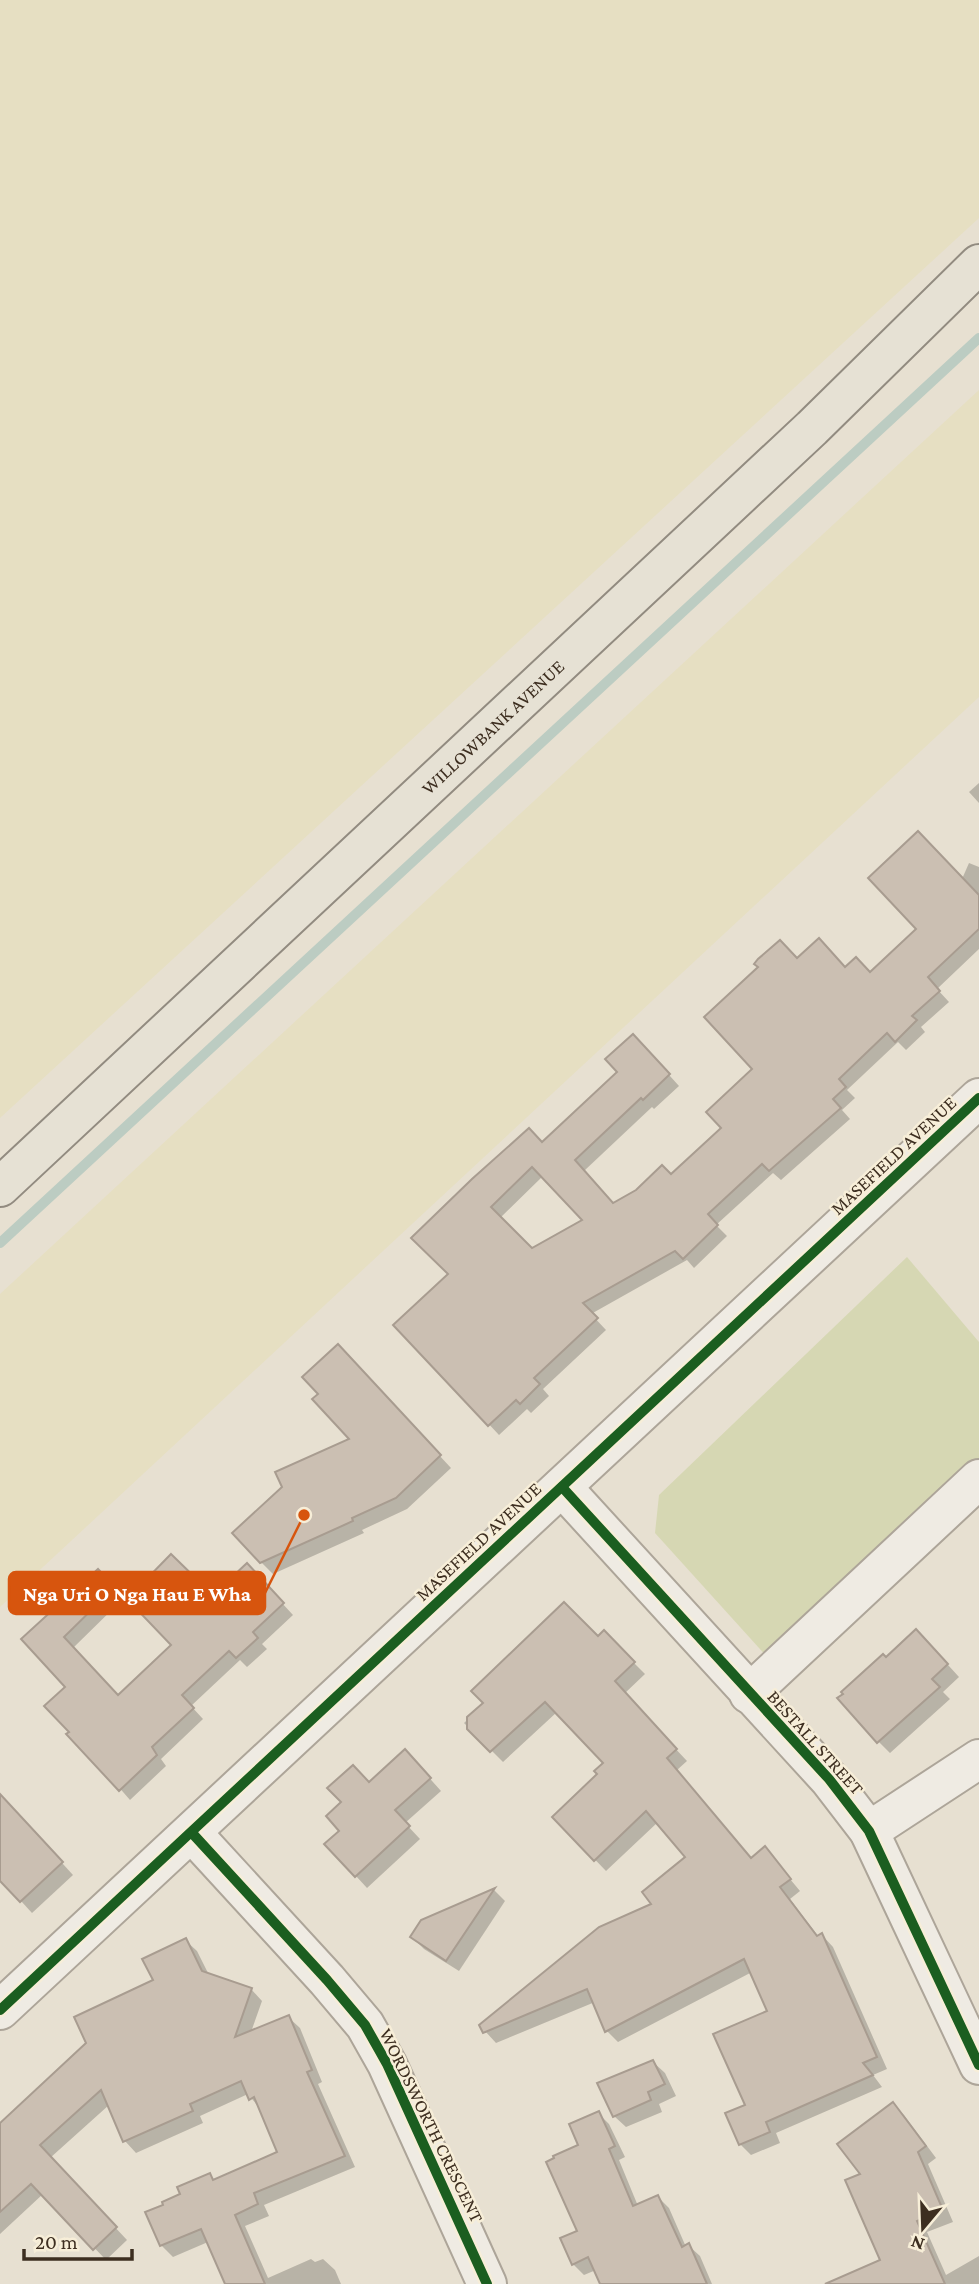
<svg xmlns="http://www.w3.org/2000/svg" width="979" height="2284" viewBox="0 0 979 2284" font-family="'Crimson Pro',serif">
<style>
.farmland{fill:#e6dfc2}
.green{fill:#d6d7b3}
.shadow{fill:#0003;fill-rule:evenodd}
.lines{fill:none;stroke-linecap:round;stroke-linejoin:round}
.stream{stroke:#bcccc2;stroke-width:10}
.building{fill:#cbbfb2;stroke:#a89c90;stroke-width:2;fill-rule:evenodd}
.minor-casing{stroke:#ada599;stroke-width:42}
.major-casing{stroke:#928b80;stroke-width:42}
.minor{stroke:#efebe3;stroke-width:38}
.major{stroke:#e6e1d4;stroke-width:38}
.cycleway-casing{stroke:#f7eed8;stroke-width:15}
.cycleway{stroke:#1b5e20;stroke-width:10}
.labels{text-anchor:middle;stroke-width:5;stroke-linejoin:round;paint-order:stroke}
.street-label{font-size:19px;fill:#3d2e20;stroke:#f7eed8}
.leader{fill:none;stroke:#d7550e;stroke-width:2.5}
.callout-dot{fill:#d7550e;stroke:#f7eed8;stroke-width:2.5}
.callout{fill:#d7550e;stroke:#d7550e;stroke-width:2.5}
.callout-label{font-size:21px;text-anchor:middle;font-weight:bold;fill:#fff}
</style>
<rect width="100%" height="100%" fill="#e7e0d1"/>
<!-- farmland -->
<g class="farmland">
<path d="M0 0H979V218L0 1118Z"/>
<path d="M979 390V697L0 1607V1294Z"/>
</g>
<!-- green -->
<path class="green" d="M907 1257 979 1342V1460L769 1659 655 1533 659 1495Z"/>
<!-- shadow -->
<g class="shadow">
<path d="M979 783V803L969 792Z"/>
<path d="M969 863 979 867V949L937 989 949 1002 921 1027 925 1032 906 1050 898 1042 847 1090 855 1098 842 1110 850 1119 781 1180 773 1173 716 1225 727 1236 694 1268 687 1260 591 1314 606 1330 543 1389 549 1396 531 1413 527 1409 499 1435 396 1325 450 1274 414 1238 543 1144 620 1073 643 1046 679 1086 654 1109 652 1107 584 1171 614 1204 672 1176 723 1128 755 1069 797 960 870 975 918 929 962 879ZM543 1176 584 1221 532 1251 500 1218Z"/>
<path d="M349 1358 451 1468 407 1509 362 1530 364 1533 273 1574 261 1562 352 1440Z"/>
<path d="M98 1571 124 1598 73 1648 118 1697 174 1645 213 1598 257 1576 293 1615 262 1644 267 1649 247 1667 240 1660 191 1706 203 1719 161 1759 166 1766 130 1800 71 1732 68 1687 23 1639Z"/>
<path d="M604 1633 645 1674 624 1694 687 1761 677 1770 752 1859 765 1849 800 1891 790 1899 819 1937 822 1935 833 1947 887 2069 873 2075 882 2087 776 2133 780 2143 751 2155 740 2144 747 2106 770 2012 752 1972 618 2042 607 2031 595 2002 496 2043 485 2031 654 1904 687 1857 658 1822 606 1871 554 1817 599 1774 605 1763 557 1712 503 1762 464 1723 485 1703 598 1639Z"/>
<path d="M928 1643 959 1677 943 1692 950 1699 890 1753 878 1741Z"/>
<path d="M416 1763 441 1791 405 1823 420 1839 367 1888 356 1876 341 1831 369 1784Z"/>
<path d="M0 1795 73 1875 32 1913 0 1878Z"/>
<path d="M494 1890 505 1901 459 1971 424 1949 412 1937 422 1922Z"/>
<path d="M185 1940 197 1951 209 1975 251 1989 262 2001 251 2032 288 2017 300 2028 322 2082 318 2084 355 2167 264 2205 269 2216 245 2226 268 2278 311 2259 315 2262 323 2259 335 2270 341 2284H225L227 2283 208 2242 173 2257 161 2245 182 2195 210 2175 215 2181 280 2153 261 2110 248 2094 200 2116 203 2123 136 2153 125 2141 109 2105 50 2158 127 2240 106 2260 43 2194 0 2234V2125L155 1981Z"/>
<path d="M653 2062 665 2073 676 2096 659 2104 662 2112 626 2127 614 2116Z"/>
<path d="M892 2104 904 2115 936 2158 928 2164 953 2222 927 2232 946 2275 979 2256V2284H829L883 2261 863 2174Z"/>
<path d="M598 2113 609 2124 625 2157 619 2160 638 2206 658 2197 669 2208 686 2247 689 2246 700 2256 712 2284H602L596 2270 584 2275 573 2264 580 2232V2146Z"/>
</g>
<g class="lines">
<!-- stream -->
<path class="stream" d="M0 1243 979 338"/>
</g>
<!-- building -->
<g class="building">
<path d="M918 831 979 895V929L928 977 940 991 912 1016 917 1020 895 1042 887 1033 839 1079 846 1087 833 1099 841 1108 769 1171 762 1164 708 1214 718 1225 683 1259 675 1251 583 1303 598 1318 534 1378 540 1384 520 1404 516 1400 488 1426 393 1325 448 1274 411 1238 472 1179 529 1128 542 1142 617 1072 605 1059 633 1034 670 1074 643 1100 641 1098 575 1160 613 1203 636 1190 662 1165 671 1174 721 1128 706 1112 752 1069 704 1017 758 967 754 964 758 959 780 940 797 958 819 938 845 967 856 957 870 972 916 929 868 878ZM532 1167 582 1220 532 1248 491 1207Z"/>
<path d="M338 1344 441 1455 396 1498 352 1518 353 1521 260 1563 232 1533 282 1487 275 1472 349 1439 312 1399 318 1394 302 1377Z"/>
<path d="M171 1554 213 1595 247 1563 284 1603 253 1632 258 1638 236 1658 229 1651 182 1695 194 1708 152 1747 157 1755 119 1791 66 1734 69 1732 44 1706 65 1687 21 1639 56 1607 46 1597 72 1573 82 1584 98 1569 115 1587 64 1637 118 1695 171 1645 127 1599Z"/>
<path d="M564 1602 598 1636 604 1630 635 1662 615 1681 677 1749 667 1758 751 1858 765 1846 791 1879 780 1887 817 1936 822 1933 877 2057 863 2063 873 2075 766 2122 770 2132 739 2145 725 2113 745 2105 713 2034 767 2011 744 1959 605 2032 587 1989 483 2033 479 2025 599 1927 651 1904 642 1892 685 1857 646 1811 594 1861 552 1817 597 1774 594 1771 603 1763 545 1702 490 1752 467 1729V1717L483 1703 471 1691Z"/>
<path d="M916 1629 948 1664 932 1679 940 1687 877 1743 837 1698 843 1694 841 1692 883 1654 886 1657Z"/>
<path d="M405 1749 431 1778 395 1810 410 1826 355 1877 324 1844 339 1831 326 1816 341 1802 327 1788 353 1765 369 1782Z"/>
<path d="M0 1794 63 1862 20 1902 0 1881Z"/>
<path d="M495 1888 446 1961 410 1937 421 1920Z"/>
<path d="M186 1938 202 1971 252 1988 235 2037 289 2015 312 2070 307 2072 345 2156 254 2193 258 2204 235 2215 265 2284H225L201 2229 160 2246 145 2212 163 2205 162 2202 180 2194 177 2187 210 2173 213 2180 277 2152 254 2097 249 2100 241 2081 190 2104 193 2111 123 2142 101 2090 40 2145 117 2227 93 2250 31 2184 0 2212V2123L86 2043 74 2017 153 1980 142 1959Z"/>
<path d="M653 2060 665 2084 648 2092 651 2100 613 2117 597 2083Z"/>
<path d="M893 2102 926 2146 918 2152 943 2210 917 2221 945 2284H825L880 2260 845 2180 860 2174 837 2144Z"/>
<path d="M599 2111 615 2146 609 2149 633 2206 658 2195 682 2247 689 2243 707 2284H600L588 2257 572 2265 560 2238 577 2231 546 2162 554 2158 553 2156 578 2145 569 2124Z"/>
</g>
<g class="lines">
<!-- minor casing -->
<g class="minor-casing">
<g id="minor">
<path d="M562 1487 829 1779 869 1831 979 2065"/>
<path d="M749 1694 979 1479"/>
<path d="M869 1831 979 1759"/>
<path d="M192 1833 327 1980 365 2025 387 2064 487 2284"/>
<path d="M0 2010 979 1098"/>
</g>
</g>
<!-- major casing -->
<g class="major-casing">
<g id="major">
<path id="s1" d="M0 1187 812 428 979 264"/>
</g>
</g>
<!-- minor -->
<use href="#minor" class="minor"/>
<!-- major -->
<use href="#major" class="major"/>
<!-- cycleway casing -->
<g class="cycleway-casing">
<g id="cycleway">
<path d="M562 1487 829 1779 869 1831 979 2065"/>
<path d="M192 1833 327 1980 365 2025 387 2064 487 2284"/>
<path d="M0 2010 979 1098"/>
</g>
</g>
<!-- cycleway -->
<use href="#cycleway" class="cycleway"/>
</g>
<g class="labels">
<!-- street labels -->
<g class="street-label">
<text dy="7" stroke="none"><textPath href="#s1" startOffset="674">WILLOWBANK AVENUE</textPath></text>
<text transform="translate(893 1155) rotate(-43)" y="7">MASEFIELD AVENUE</text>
<text transform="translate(478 1541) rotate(-43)" y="7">MASEFIELD AVENUE</text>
<text transform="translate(816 1742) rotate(48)" y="7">BESTALL STREET</text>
<text transform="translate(432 2125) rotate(64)" y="7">WORDSWORTH CRESCENT</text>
</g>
</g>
<!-- callouts -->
<path class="leader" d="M304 1515L265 1593"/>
<circle class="callout-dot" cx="304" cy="1515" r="7"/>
<rect class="callout" x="9" y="1572" width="256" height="42" rx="7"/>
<g class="callout-label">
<text x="137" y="1601">Nga Uri O Nga Hau E Wha</text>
</g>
<!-- north arrow -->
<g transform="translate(923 2228) rotate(199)" stroke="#f7eed8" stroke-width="5" paint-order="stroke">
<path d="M0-5L12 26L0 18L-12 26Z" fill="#3d2e20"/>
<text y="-10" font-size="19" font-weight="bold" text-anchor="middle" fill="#3d2e20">N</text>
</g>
<!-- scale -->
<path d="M24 2249v10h108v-10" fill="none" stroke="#3d2e20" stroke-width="3.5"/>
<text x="35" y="2249" font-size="21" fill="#3d2e20" stroke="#f7eed8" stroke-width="5" paint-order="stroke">20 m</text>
</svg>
